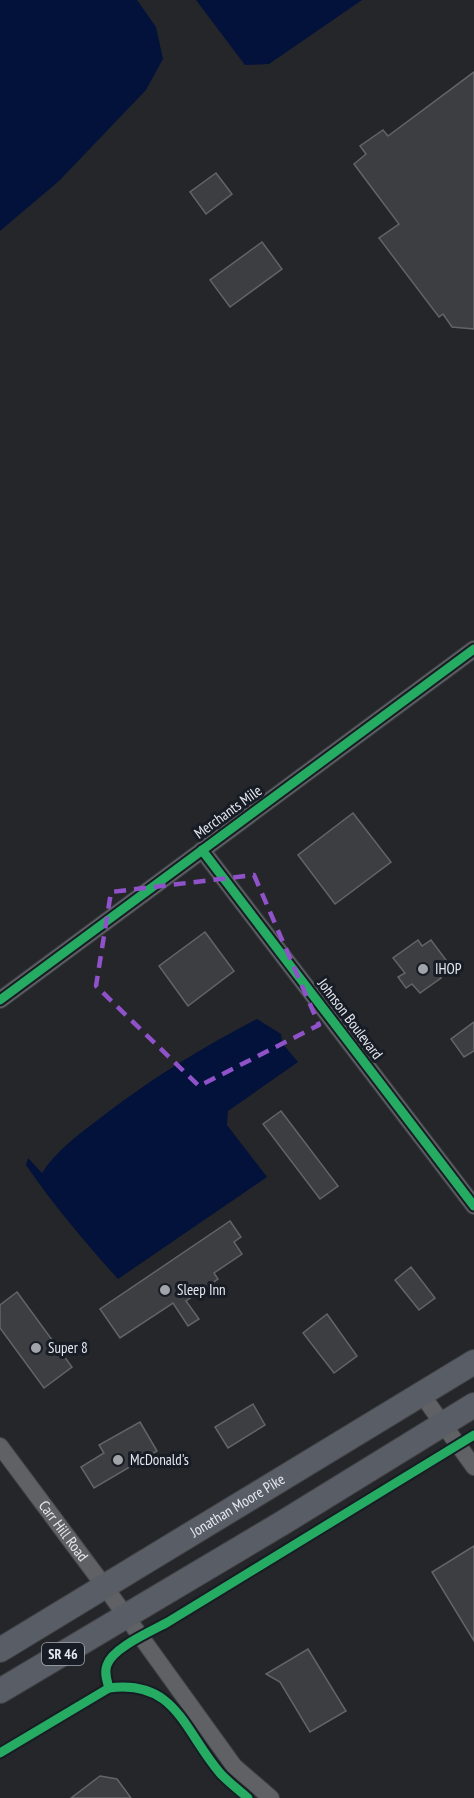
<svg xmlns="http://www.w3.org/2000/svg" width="474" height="1798" viewBox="0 0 474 1798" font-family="'PT Sans Narrow',sans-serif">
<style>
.water{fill:#03123b}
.building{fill:#3c3e42;stroke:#616468;stroke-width:1.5}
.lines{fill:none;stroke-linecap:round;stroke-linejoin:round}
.minor-casing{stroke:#414347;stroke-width:18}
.highway-casing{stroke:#414347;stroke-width:26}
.minor{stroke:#5f6164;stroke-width:16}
.highway{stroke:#595d66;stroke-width:24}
.cycleway-casing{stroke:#171c25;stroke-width:13}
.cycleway{stroke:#26ab63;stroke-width:9}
.marked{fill:none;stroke:#9052c9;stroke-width:4.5;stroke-dasharray:12 8;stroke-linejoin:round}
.poi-dot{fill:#a1a5aa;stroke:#171c25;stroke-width:2}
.labels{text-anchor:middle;stroke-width:6;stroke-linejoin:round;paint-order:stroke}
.shield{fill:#171c25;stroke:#a7acb2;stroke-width:1.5}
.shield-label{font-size:14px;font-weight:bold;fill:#e5e9ef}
.street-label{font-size:15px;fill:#e5e9ef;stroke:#171c25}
.poi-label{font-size:15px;fill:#e5e9ef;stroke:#171c25;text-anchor:start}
</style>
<rect width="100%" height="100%" fill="#24262a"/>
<!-- water -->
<g class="water">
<path d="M0 0H137L156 27 163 59 146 90 59 181 0 231Z"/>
<path d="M196 0H362L269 64 245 65Z"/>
<path d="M257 1019 281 1034 282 1043 298 1062 228 1111 227 1125 267 1177 118 1279C84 1241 55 1207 26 1165L28 1158 42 1173C56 1151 78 1135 99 1119 149 1080 201 1048 257 1019Z"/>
</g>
<!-- building -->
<g class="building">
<path d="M474 72V329L452 327 443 314 439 317 379 238 399 224 354 164 366 154 360 146 383 130 388 136Z"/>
<path d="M216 173 232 194 206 214 190 192Z"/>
<path d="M262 242 282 269 230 307 210 280Z"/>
<path d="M353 813 391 862 335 904 298 855Z"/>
<path d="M205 932 234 971 188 1006 159 966Z"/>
<path d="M418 940 422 946 431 940 449 964 438 973 441 978 420 993 412 984 406 988 398 977 405 973 393 958Z"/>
<path d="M474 1022V1051L464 1057 451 1039Z"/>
<path d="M281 1111 338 1186 320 1199 263 1124Z"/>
<path d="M230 1221 241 1237 234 1242 242 1254 214 1273 218 1279 186 1301 199 1319 188 1326 173 1303 120 1338 100 1309Z"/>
<path d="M411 1267 435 1298 419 1310 395 1280Z"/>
<path d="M17 1292 72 1367 44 1388 0 1328V1305Z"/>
<path d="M327 1314 357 1356 334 1373 303 1333Z"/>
<path d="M253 1404 265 1425 228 1448 215 1427Z"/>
<path d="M140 1422 157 1451 94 1488 81 1467 104 1453 99 1445Z"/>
<path d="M474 1546V1641L432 1572Z"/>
<path d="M308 1649 346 1711 310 1732 280 1682 266 1674Z"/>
<path d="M100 1776 117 1779 131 1798H71Z"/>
</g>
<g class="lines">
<!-- minor casing -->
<g class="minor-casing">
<g id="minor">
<path d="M202 850 474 1206"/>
<path d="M0 1000 474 649"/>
<path d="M422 1395 474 1467"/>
<path id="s1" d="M0 1446 105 1587 234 1766 271 1798"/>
</g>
</g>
<!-- highway casing -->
<g class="highway-casing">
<g id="highway">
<path id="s2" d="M0 1650 474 1362"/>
<path d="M0 1691 284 1522 474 1405"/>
</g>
</g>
<!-- minor -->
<use href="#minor" class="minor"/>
<!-- highway -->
<use href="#highway" class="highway"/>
<!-- cycleway casing -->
<g class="cycleway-casing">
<g id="cycleway">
<path d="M202 850 474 1206"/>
<path d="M0 1000 474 649"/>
<path d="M109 1688C107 1681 104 1673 107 1665 112 1648 152 1631 168 1622L474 1435"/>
<path d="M0 1753 109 1688C176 1679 184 1731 220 1773 228 1782 239 1790 248 1798"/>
</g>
</g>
<!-- cycleway -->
<use href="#cycleway" class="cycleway"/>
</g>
<!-- marked area -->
<path class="marked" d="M254 875 319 1025 199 1086 96 986 111 892Z"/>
<!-- markers -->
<g class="poi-dot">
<circle cx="423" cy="969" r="6"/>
<circle cx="165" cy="1290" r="6"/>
<circle cx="36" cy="1348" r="6"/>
<circle cx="118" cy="1460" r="6"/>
</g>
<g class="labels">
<!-- shield labels -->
<rect class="shield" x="42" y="1643" width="42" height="22" rx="4.5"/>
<g class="shield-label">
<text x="63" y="1659">SR 46</text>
</g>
<!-- street labels -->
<g class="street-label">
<text transform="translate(228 812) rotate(-36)" y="5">Merchants Mile</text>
<text transform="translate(350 1019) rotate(53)" y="5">Johnson Boulevard</text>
<text dy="5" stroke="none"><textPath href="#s2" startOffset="278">Jonathan Moore Pike</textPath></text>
<text dy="5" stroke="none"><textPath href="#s1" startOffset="106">Carr Hill Road</textPath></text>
</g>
<!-- poi labels -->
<g class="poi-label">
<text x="435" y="974">IHOP</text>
<text x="177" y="1295">Sleep Inn</text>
<text x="48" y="1353">Super 8</text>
<text x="130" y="1465">McDonald's</text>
</g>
</g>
</svg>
